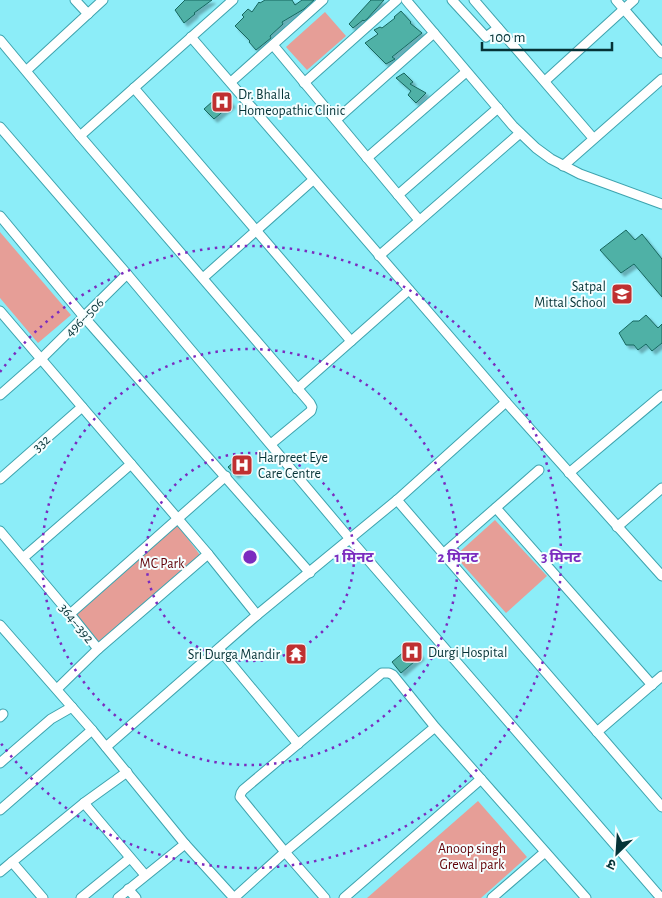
<svg xmlns="http://www.w3.org/2000/svg" width="662" height="898" viewBox="0 0 662 898" font-family="'Alegreya Sans','Noto Sans Devanagari',sans-serif">
<style>
.green{fill:#e69e97}
.building{fill:#50b1a6;stroke:#17675f;filter:url(#shadow)}
.lines{fill:none;stroke-linecap:round;stroke-linejoin:round}
.minor-casing{stroke:#3ea3ae;stroke-width:11}
.minor{stroke:#fff;stroke-width:9}
.ring{fill:none;stroke:#7b2cbf;stroke-width:2.5;stroke-dasharray:2.5 5}
.labels{text-anchor:middle;stroke-width:4;stroke-linejoin:round;paint-order:stroke}
.poi-label{font-size:14px;fill:#053337;stroke:#f5feff;text-anchor:start}
.street-label{font-size:14px;fill:#053337;stroke:#f5feff}
.park-label{font-size:14px;fill:#610007;stroke:#f5feff}
.centre{fill:#7b2cbf;stroke:#f5feff;stroke-width:2.5}
.ring-label{font-size:15px;text-anchor:middle;font-weight:bold;fill:#7b2cbf;stroke:#f5feff;stroke-width:4;stroke-linejoin:round;paint-order:stroke}
</style>
<defs>
<filter id="shadow"><feDropShadow dx="3.5" dy="3.5" stdDeviation="1" flood-color="#0004"/></filter>
</defs>
<rect width="100%" height="100%" fill="#8cedf8"/>
<!-- green -->
<g class="green">
<path d="M325 12 346 36 307 70 286 47Z"/>
<path d="M0 232 71 315 38 343 0 298Z"/>
<path d="M495 520 547 576 506 613 455 556Z"/>
<path d="M177 524 200 555 99 642 75 614Z"/>
<path d="M478 801 527 857 481 898H367Z"/>
</g>
<!-- building -->
<g class="building">
<path d="M185 0H212L194 13 195 14 184 23 175 10Z"/>
<path d="M265 0H292L295 5 302 0H314L304 9 282 22 283 24 270 36 271 38 256 50 249 42 250 41 235 26 244 17 242 15 248 9 252 12 259 2 260 3Z"/>
<path d="M371 0H384L367 19 364 21 363 20 353 28 349 24Z"/>
<path d="M401 11 411 22 410 23 422 33 392 57 395 59 386 64 365 43 378 34 374 30 380 27 382 28 395 18 394 17Z"/>
<path d="M404 73 413 82 410 84 426 93 416 103 408 95 411 91 396 78Z"/>
<path d="M222 93 232 104 214 119 204 109Z"/>
<path d="M626 230 635 240 642 234 662 259V297L634 264 621 273 600 250Z"/>
<path d="M646 315 658 328 662 324V343L652 351 646 344 638 350 634 345H626L619 333 633 321H639Z"/>
<path d="M241 456 248 465 235 475 228 467Z"/>
<path d="M412 645 421 656 401 673 392 662Z"/>
</g>
<g class="lines">
<!-- minor casing -->
<g class="minor-casing">
<g id="minor">
<path d="M75 0 88 14"/>
<path d="M406 0 513 126 536 148 551 159 580 174 662 204"/>
<path d="M452 0 486 37 498 28"/>
<path d="M474 0 593 138"/>
<path d="M616 0 662 53"/>
<path d="M191 37 506 402 662 576"/>
<path d="M0 40 80 136 310 403 312 407 311 411 271 444"/>
<path d="M273 45 419 220"/>
<path d="M27 70 103 0"/>
<path d="M545 81 634 0"/>
<path d="M231 82 323 0"/>
<path d="M304 83 397 0"/>
<path d="M134 88 351 341"/>
<path d="M336 120 434 33"/>
<path d="M0 127 127 274 350 539 661 898"/>
<path d="M80 136 233 0"/>
<path d="M367 158 466 72"/>
<path d="M563 166 662 79"/>
<path d="M398 195 498 108"/>
<path d="M0 216 84 317 310 573"/>
<path d="M379 256 520 133"/>
<path d="M203 278 313 180"/>
<path d="M0 311 208 554 257 615"/>
<path d="M297 389 409 290"/>
<path d="M0 395 41 359 127 274"/>
<path d="M569 473 662 395"/>
<path d="M0 479 82 407"/>
<path d="M397 500 662 807"/>
<path d="M496 508 652 685"/>
<path d="M617 527 662 488"/>
<path d="M0 531 70 614 98 649 208 554"/>
<path d="M443 554 539 470"/>
<path d="M23 558 131 464"/>
<path d="M70 614 226 476"/>
<path d="M0 625 92 730 185 844 234 898"/>
<path d="M219 649 298 744"/>
<path d="M57 689 98 649"/>
<path d="M0 717 3 714"/>
<path d="M435 727 285 852 240 797 241 793 243 790 382 673H389L393 675 435 727 586 898"/>
<path d="M597 732 662 676"/>
<path d="M106 747 257 615 397 500 506 402"/>
<path d="M0 763 51 719 72 707"/>
<path d="M84 803 145 875"/>
<path d="M0 810 92 730"/>
<path d="M0 872 12 862"/>
<path d="M128 889 136 898"/>
<path d="M43 898 12 862 84 803 127 772"/>
<path d="M81 898 130 858"/>
<path d="M118 898 185 844"/>
<path d="M234 898 285 852 325 898"/>
<path d="M344 898 481 779"/>
<path d="M492 898 545 852"/>
</g>
</g>
<!-- minor -->
<use href="#minor" class="minor"/>
</g>
<!-- distance rings -->
<g class="ring">
<circle cx="250" cy="557" r="104"/>
<circle cx="250" cy="557" r="208"/>
<path d="M0 372A311 311 0 1 1 0 742"/>
</g>
<!-- icons -->
<defs>
<g id="hospital-square" transform="scale(1.125)"><rect x="-9" y="-9" width="18" height="18" rx="4" fill="#bf3031" stroke="#f5feff"/><path d="M-5-5h3v3.5h4V-5h3V5h-3V1.5h-4V5h-3Z" fill="#fff"/></g>
<g id="school-square" transform="scale(1.125)"><rect x="-9" y="-9" width="18" height="18" rx="4" fill="#bf3031" stroke="#f5feff"/><path d="M0-5L7-2L0 1L-7-2ZM-4 1L0 2.5L4 1V4Q0 6-4 4Z" fill="#fff"/></g>
<g id="temple-square" transform="scale(1.125)"><rect x="-9" y="-9" width="18" height="18" rx="4" fill="#bf3031" stroke="#f5feff"/><path d="M0-6L5-2H3V0L6.5 2.5H4V6H1.5V3h-3V6H-4V2.5H-6.5L-3 0V-2H-5Z" fill="#fff"/></g>
</defs>
<g fill-rule="evenodd">
<use href="#hospital-square" x="222" y="102"/>
<use href="#school-square" x="622" y="294"/>
<use href="#hospital-square" x="242" y="465"/>
<use href="#hospital-square" x="412" y="652"/>
<use href="#temple-square" x="296" y="654"/>
</g>
<g class="labels">
<!-- poi labels -->
<g class="poi-label">
<text x="238" y="99">Dr. Bhalla<tspan x="238" dy="16">Homeopathic Clinic</tspan></text>
<text x="606" y="291" text-anchor="end">Satpal<tspan x="606" dy="16">Mittal School</tspan></text>
<text x="258" y="462">Harpreet Eye<tspan x="258" dy="16">Care Centre</tspan></text>
<text x="428" y="657">Durgi Hospital</text>
<text x="280" y="659" text-anchor="end">Sri Durga Mandir</text>
</g>
<!-- street labels -->
<g class="street-label">
<text transform="translate(84 317) rotate(-45)" y="5">496--506</text>
<text transform="translate(41 443) rotate(-41)" y="5">332</text>
<text transform="translate(77 623) rotate(51)" y="5">364--392</text>
</g>
<!-- park labels -->
<g class="park-label">
<text x="162" y="568">MC Park</text>
<text x="472" y="853">Anoop singh<tspan x="472" dy="16">Grewal park</tspan></text>
</g>
</g>
<circle cx="250" cy="557" r="8" class="centre"/>
<g class="ring-label">
<text x="354" y="562">1 मिनट</text>
<text x="458" y="562">2 मिनट</text>
<text x="561" y="562">3 मिनट</text>
</g>
<!-- north arrow -->
<g transform="translate(617 853) rotate(205)" stroke="#f5feff" stroke-width="4" paint-order="stroke">
<path d="M0-4L9 19L0 12L-9 19Z" fill="#053337"/>
<text y="-8" font-size="14" font-weight="bold" text-anchor="middle" fill="#053337">उ</text>
</g>
<!-- scale -->
<path d="M482 42v8h130v-8" fill="none" stroke="#053337" stroke-width="2.5"/>
<text x="490" y="42" font-size="15" fill="#053337" stroke="#f5feff" stroke-width="4" paint-order="stroke">100 m</text>
</svg>
